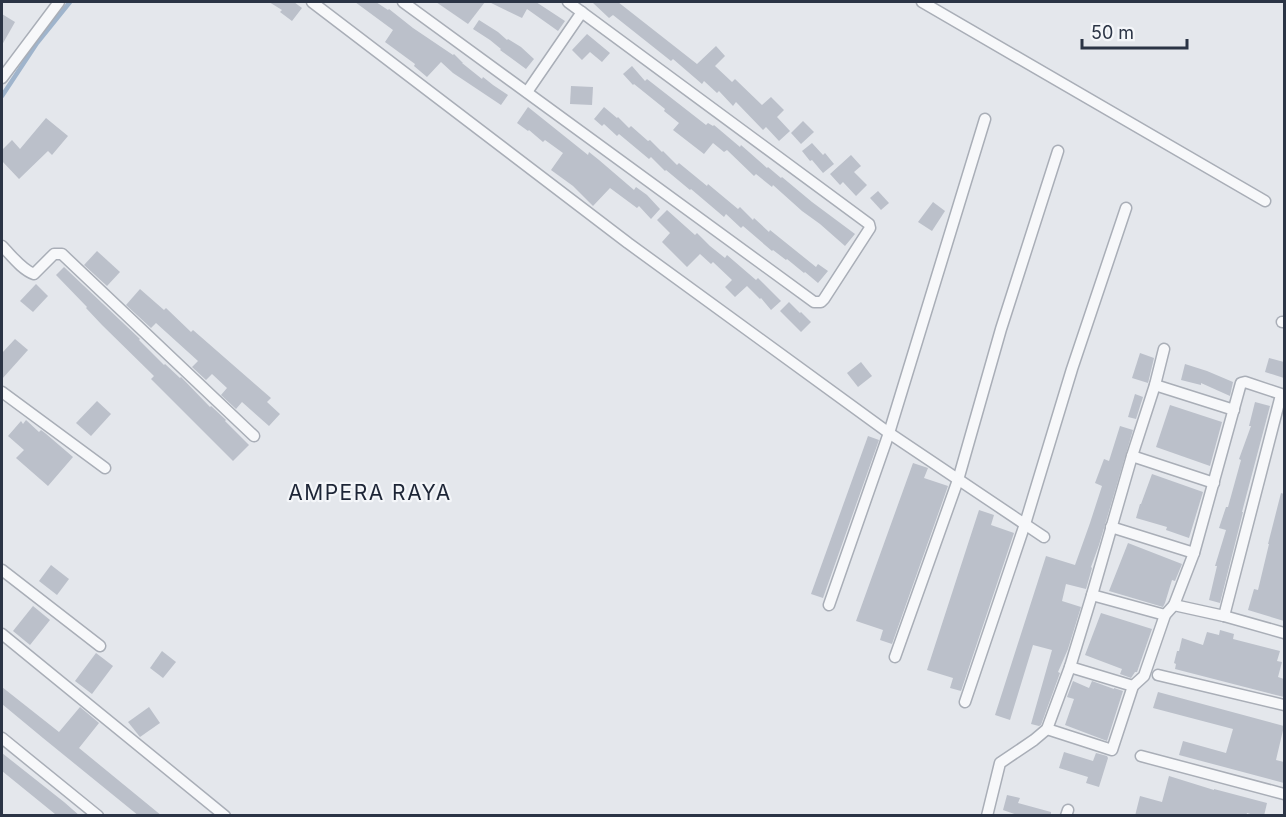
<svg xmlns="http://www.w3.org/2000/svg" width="1286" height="817" viewBox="0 0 1286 817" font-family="Inter,sans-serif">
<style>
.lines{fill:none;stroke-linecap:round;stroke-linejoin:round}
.stream{stroke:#9fb4cc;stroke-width:4.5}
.building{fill:#bbc0ca}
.minor-casing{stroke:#a9aeb7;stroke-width:13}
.minor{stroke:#f7f8fa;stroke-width:10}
.labels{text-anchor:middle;stroke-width:4.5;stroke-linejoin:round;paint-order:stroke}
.quarter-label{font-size:21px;letter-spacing:1.5px;fill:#1d2536;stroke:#f4f6f9}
</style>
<rect width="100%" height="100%" fill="#e4e7ec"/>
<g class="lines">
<!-- stream -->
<path class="stream" d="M2 96 37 43 70 2"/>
</g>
<!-- building -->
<g class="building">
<path d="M269 2H294L302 8 292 21 280 12 282 10Z"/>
<path d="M355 2H376L388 10 389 9 413 28 453 55 454 54 463 63H462L482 79 483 77 493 85 508 95 501 105 453 73 441 62 427 77 414 66 415 64 385 42 393 30Z"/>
<path d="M436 2H485L468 24Z"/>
<path d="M489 2H536L565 21 558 31 527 9 522 18Z"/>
<path d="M592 2H618L697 64 716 46 725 56 715 66 732 82 735 79 762 105 771 97 784 110 777 117 790 131 779 141 766 127 763 130 736 102 733 106 719 91 717 93 704 81 702 84 673 59 671 61 613 15 609 18Z"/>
<path d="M2 14 15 22 2 45Z"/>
<path d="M479 20 498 32 507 40 508 39 521 47 534 59 526 69 500 50 501 49 490 40 473 29Z"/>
<path d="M587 34 610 53 602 62 590 52 582 60 572 50Z"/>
<path d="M632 66 645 81 647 79 706 125 708 123 713 126 714 125 740 147 741 145 767 168 768 167 781 178 782 177 812 202 855 234 845 246 820 224 802 211 773 185 772 187 756 174 754 176 727 150 724 152 713 143 704 154 673 130 679 123 664 111 665 109 634 84 633 85 623 74Z"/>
<path d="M571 86 593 87 592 105 570 104Z"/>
<path d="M528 107 588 155 589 152 599 160 634 190 636 187 647 195 660 209 651 219 639 206 637 208 610 188 593 206 573 186 551 170 563 153 545 140 543 142 529 130 528 131 517 123Z"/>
<path d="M604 107 617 118 618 117 629 128 631 126 648 141 650 140 662 152 663 151 677 165 679 163 707 186 708 184 738 209 740 207 753 220 754 218 769 232 770 230 816 267 818 264 828 271 818 283 805 272 804 273 787 259 786 260 773 250 772 251 743 226 741 228 726 214 724 217 691 189 690 190 666 170 665 171 651 157 649 159 619 134 617 136 604 124 602 126 594 119Z"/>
<path d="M46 118 68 136 52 155 48 151 19 179 2 161V150L12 140 20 149Z"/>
<path d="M803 121 814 132 801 144 791 133Z"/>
<path d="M812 143 823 155 825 153 834 164 823 173 812 160 810 161 802 151Z"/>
<path d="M851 155 861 166 854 172 867 185 856 196 843 182 840 185 830 174Z"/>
<path d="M878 191 889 203 881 210 870 198Z"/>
<path d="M933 202 945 211 932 231 918 222Z"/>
<path d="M667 210 695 235 697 233 710 246 725 258 727 255 756 280 758 278 781 301 771 310 761 298 760 299 747 286 735 297 725 287 732 280 713 262 711 264 700 254 687 267 662 242 670 233 657 220Z"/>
<path d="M97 251 120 272 107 286 84 265Z"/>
<path d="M64 267 140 339 139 340 164 365 165 364 180 378 181 377 210 407 211 406 226 420 225 421 249 445 233 461 151 379 154 376 102 325 86 308 87 307 56 275Z"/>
<path d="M36 284 48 296 33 312 20 301Z"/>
<path d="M140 289 164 310 166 308 191 332 193 330 271 398 267 402 280 414 269 426 242 402 236 409 221 395 227 388 212 374 206 380 192 367 198 361 156 323 151 328 126 305Z"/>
<path d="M789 302 800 313 801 312 811 322 801 332 780 311Z"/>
<path d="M15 339 28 350 2 379V353Z"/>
<path d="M1140 353 1154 358 1148 383 1132 378Z"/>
<path d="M1269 358 1284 362V378L1265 372Z"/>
<path d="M861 362 872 376 858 387 847 373Z"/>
<path d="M1185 364 1207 371 1233 382 1230 396 1201 383V385L1181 380Z"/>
<path d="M1135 394 1143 397 1136 419 1128 417Z"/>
<path d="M97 401 111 414 91 436 76 423Z"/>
<path d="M1255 402 1270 406 1242 512H1243L1220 603 1209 600 1217 566H1215L1226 530 1219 528 1226 507H1228L1241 460 1239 459 1251 426H1249Z"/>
<path d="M1170 405 1222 422 1210 466 1156 447Z"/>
<path d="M26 420 39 432 41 430 45 433 73 457 48 486 16 458 24 450 8 436 21 421 23 424Z"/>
<path d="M1120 426 1133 430 1099 545 1091 567 1092 568 1086 589 1066 584 1062 601 1081 607 1068 649 1058 672 1060 673 1041 725 1039 726 1031 724 1052 650 1033 645 1010 720 995 715 1046 556 1075 565 1090 523 1102 486 1095 483 1104 459 1109 461Z"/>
<path d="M868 436 879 440 823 598 811 594Z"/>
<path d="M913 463 928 468 924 478 948 486 892 644 880 640 883 630 856 621Z"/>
<path d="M1152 474 1203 492 1189 538 1166 530 1167 527 1136 518 1140 504H1141Z"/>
<path d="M1281 493 1284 494V621L1248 610 1254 589 1258 590 1269 544H1268Z"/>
<path d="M979 510 994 515 991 525 1014 533 961 691 950 688 953 678 927 670Z"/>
<path d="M1128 543 1182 564 1175 581 1172 580 1165 603 1163 607 1109 591Z"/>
<path d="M51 565 69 579 57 595 39 581Z"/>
<path d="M33 606 50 620 30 645 13 631Z"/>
<path d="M1101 613 1152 629 1137 672H1135L1131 678 1120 674 1122 669 1085 655Z"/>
<path d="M1220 630 1234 634 1233 639 1280 651 1277 661 1282 662 1278 677 1284 679V697L1175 669 1176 664 1174 663 1177 651H1179L1182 638 1203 645 1207 632 1219 635Z"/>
<path d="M162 651 176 662 163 678 150 668Z"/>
<path d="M96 653 113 666 92 694 75 681Z"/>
<path d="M1073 681 1089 688 1092 681 1114 689V688L1123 691 1107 741 1065 725 1074 699 1067 697Z"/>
<path d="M2 687 59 732 80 707 99 723 79 748 162 816H139L43 738 2 704Z"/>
<path d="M1158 692 1284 726 1276 760 1284 762V783L1179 755 1183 741 1226 753 1233 729 1153 708Z"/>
<path d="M149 707 160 723 140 737 128 722Z"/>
<path d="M1064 752 1093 761 1096 753 1107 756 1108 758 1099 787 1086 783 1088 777 1059 768Z"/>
<path d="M2 753 64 802 80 816H53L55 814 2 771Z"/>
<path d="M1169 776 1214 790V789L1267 803 1264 816H1257L1247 813 1246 816H1135L1140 796 1162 802Z"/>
<path d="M1007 795 1020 798 1018 803 1051 812V816H1020L1003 810Z"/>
</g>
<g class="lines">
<!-- minor casing -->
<g class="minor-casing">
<g id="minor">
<path d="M312 2 628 243 889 433 1044 537"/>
<path d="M403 2 814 302H821L824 299 870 228 869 224 568 2"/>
<path d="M922 2 1265 201"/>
<path d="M2 78 59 2"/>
<path d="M527 92 582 12"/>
<path d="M2 246C11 255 22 270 34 274L54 254H62L254 436"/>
<path d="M1282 322H1284"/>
<path d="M1155 385 1234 410"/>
<path d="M2 392 105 468"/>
<path d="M1132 456 1214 483"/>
<path d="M1111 527 1194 553"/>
<path d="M2 570 100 646"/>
<path d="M1092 595 1165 615"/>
<path d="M829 605 889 433 985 119"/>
<path d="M1174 605 1224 616 1284 633"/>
<path d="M1224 616 1281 395"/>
<path d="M2 634 225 816"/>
<path d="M895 657 958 480 1001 329 1058 151"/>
<path d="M1070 667 1133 686"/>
<path d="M1158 675 1284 705"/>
<path d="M965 702 1025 524 1072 369 1126 208"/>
<path d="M1047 729 1112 750 1133 686 1144 676 1165 615 1174 605 1194 553 1241 383 1245 382 1284 395"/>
<path d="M2 738 98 816"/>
<path d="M1141 756 1284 794"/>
<path d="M987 816 1000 763 1034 740 1047 729 1070 667 1092 595 1132 456 1155 385 1164 349"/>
<path d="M1066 816 1068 810"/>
</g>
</g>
<!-- minor -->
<use href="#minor" class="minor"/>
</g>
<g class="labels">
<!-- quarter labels -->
<g class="quarter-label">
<text x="370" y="500">AMPERA RAYA</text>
</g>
</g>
<!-- border -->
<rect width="1286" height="817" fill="none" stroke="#2b3445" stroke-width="6"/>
<!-- scale -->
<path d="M1082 39v9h105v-9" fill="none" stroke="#2b3445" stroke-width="3"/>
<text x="1091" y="39" font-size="18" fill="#2b3445" stroke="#f4f6f9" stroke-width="4.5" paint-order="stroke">50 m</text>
</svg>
